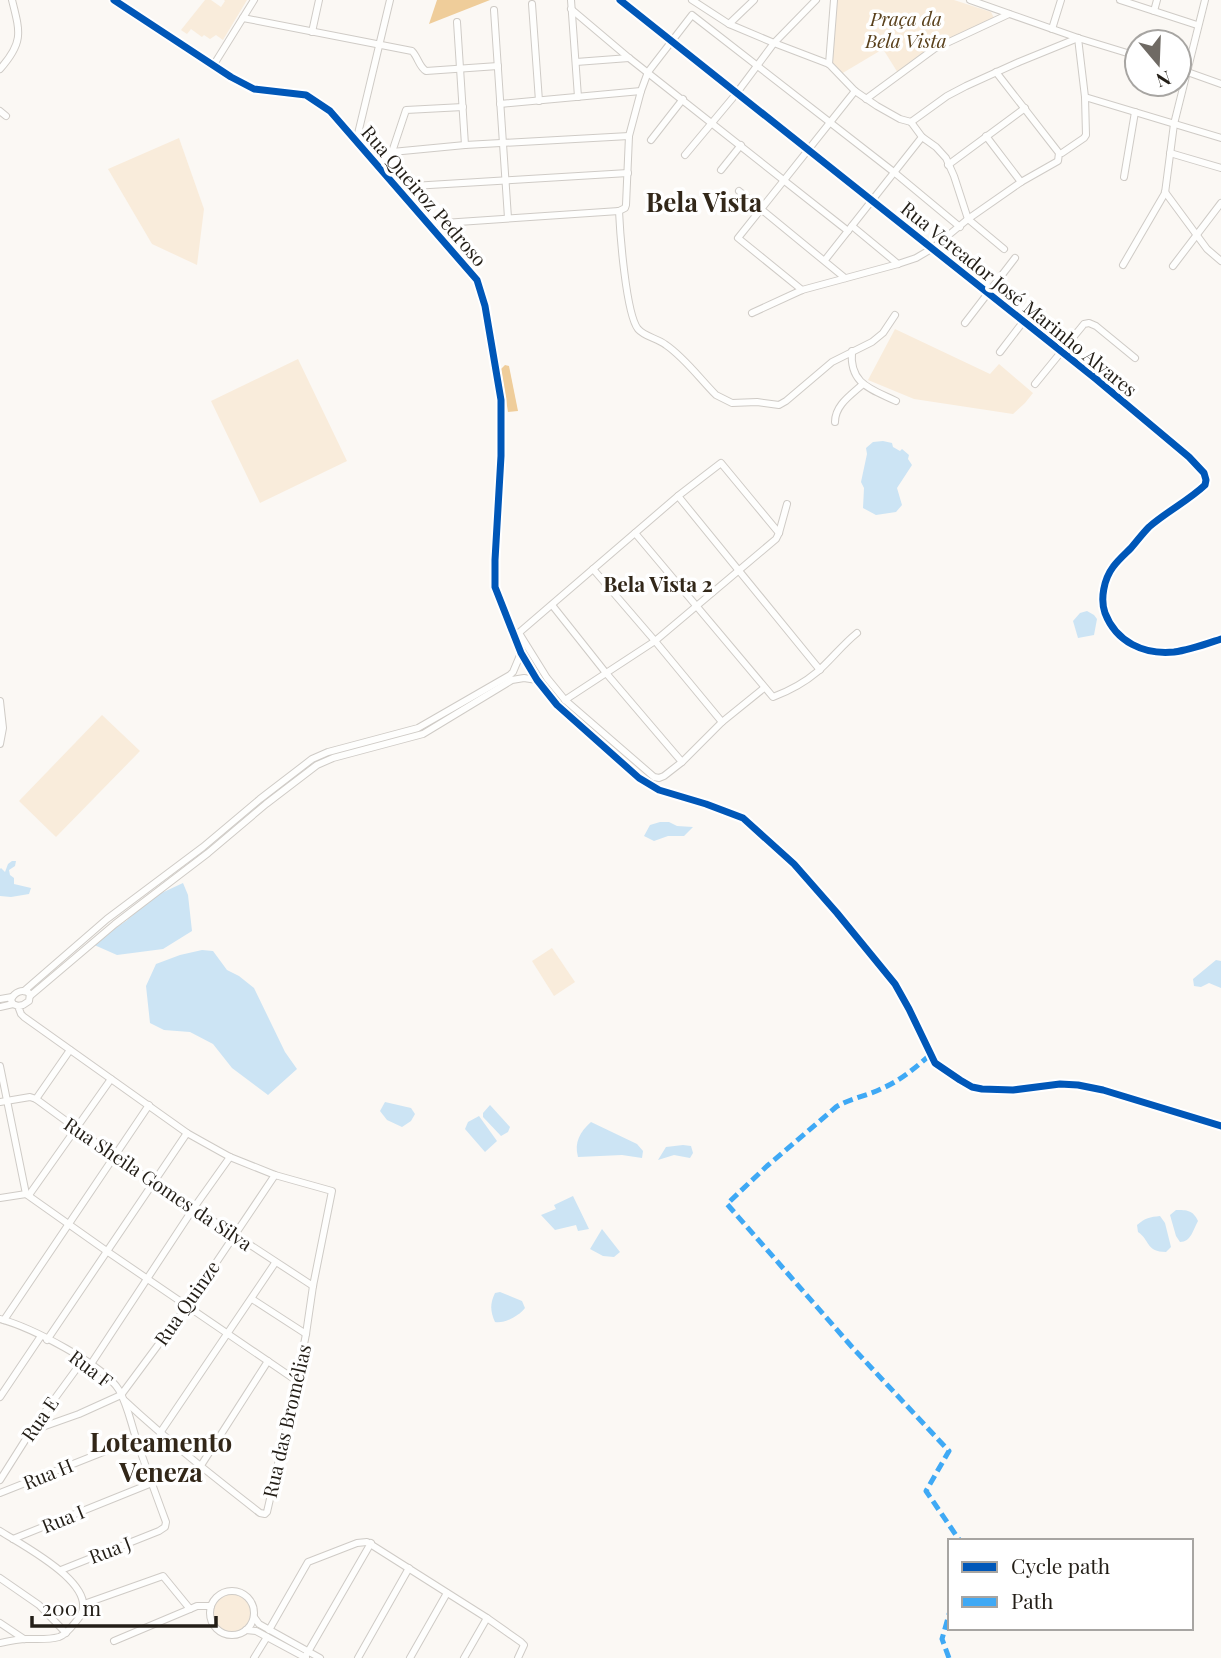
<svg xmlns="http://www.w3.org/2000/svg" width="1221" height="1658" viewBox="0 0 1221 1658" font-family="'Playfair Display',serif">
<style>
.green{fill:#f9ecdb}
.forest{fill:#efcd9a}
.water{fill:#cce4f4}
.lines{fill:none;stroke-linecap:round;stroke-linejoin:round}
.minor-casing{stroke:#cfcbc6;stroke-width:8}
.minor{stroke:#fefefd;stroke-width:6}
.quiet{stroke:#3fa9f5;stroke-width:5;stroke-dasharray:10 5;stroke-linecap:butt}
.cycleway-casing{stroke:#fff;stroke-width:11}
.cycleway{stroke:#0057b8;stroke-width:7}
.labels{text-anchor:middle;stroke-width:7;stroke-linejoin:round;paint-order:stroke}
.park-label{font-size:19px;font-style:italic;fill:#59401b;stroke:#fff}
.street-label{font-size:19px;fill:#231e17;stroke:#fff}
.neighbourhood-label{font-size:21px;font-weight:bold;fill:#322719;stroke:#fff}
.district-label{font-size:26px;font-weight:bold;fill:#322719;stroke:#fff}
</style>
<rect width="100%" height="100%" fill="#fbf8f4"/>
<!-- green -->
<g class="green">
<path d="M205 0H211L221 7 225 1 224 0H247L223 40 216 35 210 39 204 35 202 37 191 29 187 34 181 30Z"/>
<path d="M837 0H954L991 12 994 18 937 45 898 73 883 49 841 74 832 61Z"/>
<path d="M179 138 204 209 197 265 152 244 108 169Z"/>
<path d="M895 329 990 374 999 364 1033 393 1025 403 1013 414 914 399 868 380Z"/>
<path d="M298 359 347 461 260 503 211 401Z"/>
<path d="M102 715 140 751 56 837 19 801Z"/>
<path d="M552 948 575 982 554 996 532 961Z"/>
<circle cx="232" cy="1613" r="19"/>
</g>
<!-- forest -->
<g class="forest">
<path d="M437 0H490L429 24Z"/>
<path d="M505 365 509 366 518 411 508 412 501 369Z"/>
</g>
<!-- water -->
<g class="water">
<path d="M883 441 892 443 893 447 900 451 902 449 909 455 908 459 912 465 897 488 902 505 896 512 876 515 863 508 864 488 861 482 867 454 866 448 873 442Z"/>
<path d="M1087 611 1094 615 1097 619 1094 635 1078 638 1073 621 1080 613Z"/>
<path d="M660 822H669L677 826 693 827 684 836H668L654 841 644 836 650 825Z"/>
<path d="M12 861H16L15 866 9 870 10 875 14 878V884L31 888 29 894 11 897 0 896V869L1 868 5 872 8 864Z"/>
<path d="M183 883 188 895 192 931 163 949 117 955 92 944 126 921 155 896Z"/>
<path d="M202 950 213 951 227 970 239 976 254 988 285 1052 297 1069 268 1095 232 1068 213 1044 190 1032 164 1030 150 1023 146 986 156 964 180 955Z"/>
<path d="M1216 960 1221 961V988L1209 983 1201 987 1194 986 1193 979Z"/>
<path d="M385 1102 411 1108 415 1114 411 1121 402 1127 387 1120 380 1111Z"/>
<path d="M490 1105 510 1127 508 1132 501 1136 483 1117V1113Z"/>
<path d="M479 1116 497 1141 485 1152 465 1129 468 1122Z"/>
<path d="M591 1122 637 1144 643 1151 642 1158 622 1155 578 1157C574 1142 580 1132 591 1122Z"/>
<path d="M683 1145 691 1146 693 1153 690 1158 674 1155 658 1160 666 1147Z"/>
<path d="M573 1196 589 1229 578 1231 576 1225 555 1230 541 1215 556 1209 554 1205Z"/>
<path d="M1176 1210C1187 1210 1193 1210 1198 1221 1193 1230 1191 1242 1180 1242L1176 1236 1170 1215Z"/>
<path d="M1160 1216 1165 1223 1171 1247 1166 1252C1146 1252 1150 1240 1138 1232L1137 1225C1145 1218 1150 1217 1160 1216Z"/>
<path d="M602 1229 620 1252 614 1257 603 1256 590 1249Z"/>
<path d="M500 1292 522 1301 525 1308C519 1316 504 1324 495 1322 490 1311 490 1303 495 1293Z"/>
</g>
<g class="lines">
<!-- minor casing -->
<g class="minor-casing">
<g id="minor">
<path d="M114 0 231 77 254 89 306 95 330 111 477 280 485 306 501 400V456L495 560V587L521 653 537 680 557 705 639 778 659 790 706 804 743 818 794 864 837 913 895 984 909 1009 935 1063 960 1080 972 1087 982 1089 1013 1090 1060 1084 1078 1085 1103 1090 1221 1126"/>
<path d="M571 0 578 97"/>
<path d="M620 0 1096 379 1189 457 1204 473 1206 480 1205 485C1188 501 1166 512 1149 527 1143 533 1137 541 1131 548 1125 554 1118 560 1113 567 1104 579 1100 599 1105 613 1116 642 1144 655 1174 652 1190 650 1206 644 1221 639"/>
<path d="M692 0 729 24 774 43 829 64 855 91 877 106 900 119 911 122"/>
<path d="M970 0 1078 38 1137 56"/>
<path d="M1120 0 1197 25"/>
<path d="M532 4 539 101"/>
<path d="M571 9 629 58 848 231"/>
<path d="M494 10 508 218"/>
<path d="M1154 11 1157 0"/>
<path d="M243 18 412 51C418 57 419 67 426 71L498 66"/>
<path d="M457 22 465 145"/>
<path d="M729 24 754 0"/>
<path d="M1052 29 1061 0"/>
<path d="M312 32 319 0"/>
<path d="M576 62 629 58"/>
<path d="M829 64 834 0"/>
<path d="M213 66 254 0"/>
<path d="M0 69C24 42 20 32 12 0"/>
<path d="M1179 69 1221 84"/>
<path d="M1085 97 1221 138"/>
<path d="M866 99 934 49 1009 14"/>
<path d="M500 104 641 91"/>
<path d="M0 111 6 116"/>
<path d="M911 122 947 96 966 86 1019 62 1078 38"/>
<path d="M911 122 922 137 936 147 946 158 954 176 968 219 1004 249"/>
<path d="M986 136 1021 182"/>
<path d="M651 140 683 99"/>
<path d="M356 142 390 0"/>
<path d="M392 152 406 110 463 107"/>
<path d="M1062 153 1084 138 1086 135 1085 97 1078 38"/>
<path d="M1170 153 1221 168"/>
<path d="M685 155 736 94 774 43 816 0"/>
<path d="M376 165 392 152 465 145 629 136"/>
<path d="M948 165 1025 108"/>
<path d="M721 170 741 145"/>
<path d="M1124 177 1135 112"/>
<path d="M396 187 628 173"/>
<path d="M739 191 845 278"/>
<path d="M1165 192 1207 249 1221 261"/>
<path d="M619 211 625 208 626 205 629 136 641 91 648 72 692 15 895 173 960 227"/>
<path d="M619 211C620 233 626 314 638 329 645 337 657 338 666 345 685 358 700 379 716 395L732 403 757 402 779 405 786 401 832 362 872 342 883 333 895 315"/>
<path d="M429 224 619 211"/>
<path d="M852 226 898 264"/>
<path d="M825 260 922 137"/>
<path d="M1123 265 1165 193 1174 124 1205 0"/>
<path d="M1173 266 1221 203"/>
<path d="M802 290 738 238 855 91"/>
<path d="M752 313 802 290 898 264 916 258 933 248 968 219 1021 182 1058 161 1059 153 996 72"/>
<path d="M965 323 1015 258"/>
<path d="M852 351C849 384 871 389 896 401"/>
<path d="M1000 352 1023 322"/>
<path d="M1035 384 1084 324 1089 323 1096 326 1135 358"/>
<path d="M835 422C835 405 851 395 863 384"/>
<path d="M678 496 820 670"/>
<path d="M635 533 773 697C789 691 804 683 817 672 831 660 842 645 857 633"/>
<path d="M593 569 655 641 722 722"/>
<path d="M552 605 606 673 682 762"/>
<path d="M519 633 547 678 565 700 654 777 659 778 664 776 682 762 722 722 764 688"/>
<path d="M514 637 678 496 721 463 779 533"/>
<path d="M565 700 655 641 776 539 779 533 787 504"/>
<path d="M0 701 3 728 0 744"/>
<path d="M24 991 107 919 203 847 260 799 312 759 328 752 418 728 510 675 513 672 521 653"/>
<path d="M30 996 115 924 208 853 266 804 317 765 333 758 423 734 512 680 524 678 537 680"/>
<path d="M0 999 12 997"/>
<path d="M18 1006 23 1005 29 1001 30 994C23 988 14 992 11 1000L13 1004 18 1006 21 1014 24 1017 187 1133 203 1142 230 1157 275 1175 332 1191 313 1286 306 1334 297 1381 267 1512 265 1514 260 1513C214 1477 168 1441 125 1401"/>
<path d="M0 1007 13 1004"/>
<path d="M0 1066 26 1194"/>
<path d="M36 1099 70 1050"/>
<path d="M0 1102 30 1097 36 1099 114 1156 313 1286"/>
<path d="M26 1194 108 1252 297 1381"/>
<path d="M29 1195 111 1079"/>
<path d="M0 1198 26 1194"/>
<path d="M252 1299 306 1334"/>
<path d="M0 1319C30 1327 103 1364 119 1390 128 1406 131 1424 137 1441 146 1468 156 1495 166 1522L165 1527 159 1531 61 1570"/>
<path d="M4 1320 149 1105"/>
<path d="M47 1340 187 1133"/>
<path d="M91 1364 193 1209 230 1157"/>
<path d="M0 1397 41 1336"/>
<path d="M31 1431 79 1414 121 1395 187 1306 275 1175"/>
<path d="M160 1433 275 1263"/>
<path d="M200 1467 268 1361"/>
<path d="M0 1480 31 1431 83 1360"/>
<path d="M0 1493 136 1439"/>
<path d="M0 1531C20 1544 105 1587 78 1619 73 1625 67 1634 59 1637 48 1640 38 1639 27 1639 18 1639 9 1641 0 1643"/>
<path d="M13 1539 152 1483"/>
<path d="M0 1578 39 1605 66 1633"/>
<circle cx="232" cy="1613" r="22"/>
<path d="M84 1604 163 1576 190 1609 197 1606H211"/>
<path d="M254 1617 259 1624 320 1658"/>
<path d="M0 1623 24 1639"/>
<path d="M246 1630 256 1631 306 1658"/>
<path d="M269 1630 308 1562 357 1543 367 1542 487 1618 521 1642 524 1645 518 1658"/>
<path d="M114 1641 190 1609"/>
<path d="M305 1657 371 1543"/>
<path d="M254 1658 267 1637"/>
<path d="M358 1658 409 1568"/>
<path d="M410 1658 447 1593"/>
<path d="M464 1658 487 1618"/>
</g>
</g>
<!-- minor -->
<use href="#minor" class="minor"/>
<!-- quiet -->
<g class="quiet">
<path d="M930 1055C915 1068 901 1080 883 1088 867 1096 851 1098 836 1107L767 1166 727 1204 852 1347 949 1451 926 1491 960 1541"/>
<path d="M949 1658 942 1639 950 1611"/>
</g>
<!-- cycleway casing -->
<g class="cycleway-casing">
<g id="cycleway">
<path d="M114 0 231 77 254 89 306 95 330 111 477 280 485 306 501 400V456L495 560V587L521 653 537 680 557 705 639 778 659 790 706 804 743 818 794 864 837 913 895 984 909 1009 935 1063 960 1080 972 1087 982 1089 1013 1090 1060 1084 1078 1085 1103 1090 1221 1126"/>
<path d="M620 0 1096 379 1189 457 1204 473 1206 480 1205 485C1188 501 1166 512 1149 527 1143 533 1137 541 1131 548 1125 554 1118 560 1113 567 1104 579 1100 599 1105 613 1116 642 1144 655 1174 652 1190 650 1206 644 1221 639"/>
</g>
</g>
<!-- cycleway -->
<use href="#cycleway" class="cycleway"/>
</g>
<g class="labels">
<!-- park labels -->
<g class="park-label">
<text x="906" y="26">Praça da<tspan x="906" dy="22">Bela Vista</tspan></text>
</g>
<!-- street labels -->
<g class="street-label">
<text transform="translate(424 196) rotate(49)" y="7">Rua Queiroz Pedroso</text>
<text transform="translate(1019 299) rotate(39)" y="7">Rua Vereador José Marinho Alvares</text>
<text transform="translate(158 1184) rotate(34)" y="7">Rua Sheila Gomes da Silva</text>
<text transform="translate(187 1303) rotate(-55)" y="7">Rua Quinze</text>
<text transform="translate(91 1369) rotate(37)" y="7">Rua F</text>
<text transform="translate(40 1419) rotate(-55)" y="7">Rua E</text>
<text transform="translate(287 1421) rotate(-77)" y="7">Rua das Bromélias</text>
<text transform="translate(48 1474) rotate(-22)" y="7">Rua H</text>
<text transform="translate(63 1519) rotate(-22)" y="7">Rua I</text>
<text transform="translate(110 1550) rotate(-21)" y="7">Rua J</text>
</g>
<!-- neighbourhood labels -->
<g class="neighbourhood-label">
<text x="658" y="592">Bela Vista 2</text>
</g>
<!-- district labels -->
<g class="district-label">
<text x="704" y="212">Bela Vista</text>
<text x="161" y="1452">Loteamento<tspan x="161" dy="30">Veneza</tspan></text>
</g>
</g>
<!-- legend -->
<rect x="948" y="1539" width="245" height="91" fill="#ffffff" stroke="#a7a5a2" stroke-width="2"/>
<rect x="962" y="1562" width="35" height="10" fill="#0057b8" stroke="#a7a5a2" stroke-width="2"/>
<text x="1011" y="1574" font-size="21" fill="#231e17">Cycle path</text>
<rect x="962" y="1597" width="35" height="10" fill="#3fa9f5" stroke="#a7a5a2" stroke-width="2"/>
<text x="1011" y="1609" font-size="21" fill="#231e17">Path</text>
<!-- north arrow -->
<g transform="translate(1158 63) rotate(161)"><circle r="33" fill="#ffffff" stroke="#a7a5a2" stroke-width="2"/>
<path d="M0-5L12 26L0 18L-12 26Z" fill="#6f6a64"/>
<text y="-10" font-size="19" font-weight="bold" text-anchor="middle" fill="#231e17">N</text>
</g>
<!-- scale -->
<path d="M32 1616v10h184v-10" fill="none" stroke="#231e17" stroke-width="3.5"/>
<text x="42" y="1616" font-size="21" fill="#231e17" stroke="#ffffff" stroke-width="5" paint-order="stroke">200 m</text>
</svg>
